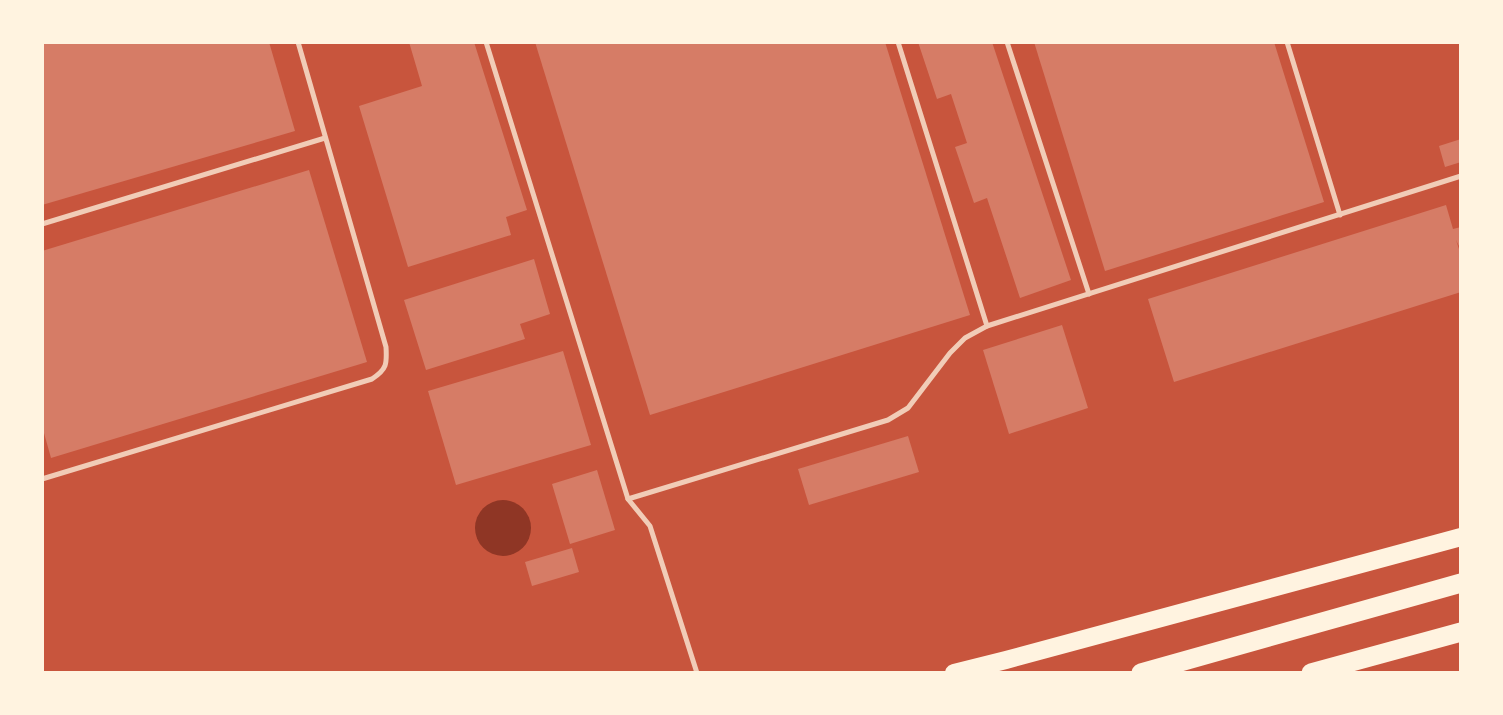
<svg xmlns="http://www.w3.org/2000/svg" width="1503" height="715" viewBox="0 0 1503 715" font-family="'Golos Text',sans-serif">
<style>
.water{fill:#8f3625}
.building{fill:#d67c66}
.lines{fill:none;stroke-linecap:round;stroke-linejoin:round}
.service{stroke:#f1ccb7;stroke-width:5}
.primary{stroke:#fff3e0;stroke-width:18}
.trunk{stroke:#fff3e0;stroke-width:19}
</style>
<rect width="100%" height="100%" fill="#c8553d"/>
<!-- water -->
<circle class="water" cx="503" cy="528" r="28"/>
<!-- building -->
<g class="building">
<path d="M42 42H269L295 131 42 205Z"/>
<path d="M409 42H474L527 210 506 217 511 235 408 267 359 106 422 86Z"/>
<path d="M535 42H885L970 315 650 415Z"/>
<path d="M918 42H992L1071 280 1020 298 987 198 974 203 955 147 967 143 951 94 937 99Z"/>
<path d="M1034 42H1274L1324 202 1105 271Z"/>
<path d="M1461 139V162L1445 167 1439 146Z"/>
<path d="M309 170 367 362 51 458 42 426V251Z"/>
<path d="M1446 205 1453 229 1461 227V250L1456 240 1461 255V292L1174 382 1148 299Z"/>
<path d="M534 259 550 314 520 324 525 339 426 370 404 300Z"/>
<path d="M1062 325 1088 408 1009 434 983 350Z"/>
<path d="M563 351 591 445 456 485 428 391Z"/>
<path d="M908 436 919 472 809 505 798 469Z"/>
<path d="M597 470 615 530 570 544 552 484Z"/>
<path d="M572 548 579 572 532 586 525 562Z"/>
</g>
<g class="lines">
<!-- service -->
<g class="service">
<path d="M486 42 628 499 650 526 697 673"/>
<path d="M898 42 987 326"/>
<path d="M1007 42 1089 294"/>
<path d="M1287 42 1340 215"/>
<path d="M42 224 325 138"/>
<path d="M42 479 372 379C387 369 387 364 386 347L298 42"/>
<path d="M628 499 888 420 908 408 950 353 965 338 987 326 1461 176"/>
</g>
<!-- primary -->
<path class="primary" d="M954 673 1006 660 1461 537"/>
<!-- trunk -->
<g class="trunk">
<path d="M1141 673 1461 583"/>
<path d="M1311 673 1461 632"/>
</g>
</g>
<!-- border -->
<rect width="1503" height="715" fill="none" stroke="#fff3e0" stroke-width="88"/>
</svg>
